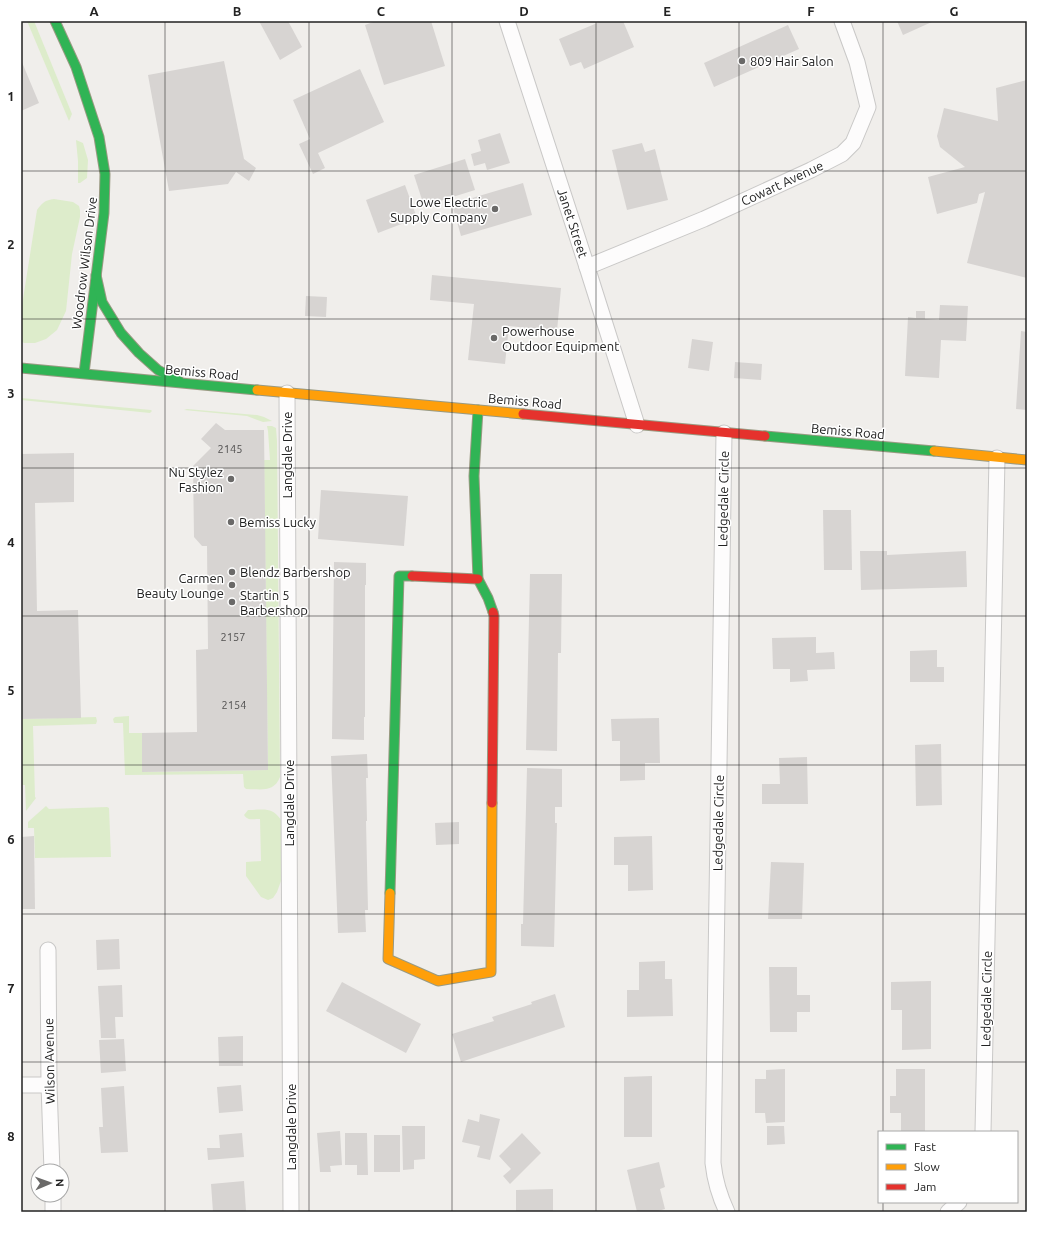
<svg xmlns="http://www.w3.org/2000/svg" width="1048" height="1233" viewBox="0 0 1048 1233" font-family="Ubuntu,sans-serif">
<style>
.grass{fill:#ddeccb}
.building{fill:#d7d4d2}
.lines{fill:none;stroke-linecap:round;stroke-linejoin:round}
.street-casing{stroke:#c9c8c7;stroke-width:17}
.fast-casing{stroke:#999a82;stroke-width:11}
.slow-casing{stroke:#999a82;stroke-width:11}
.jam-casing{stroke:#999a82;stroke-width:11}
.street{stroke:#fdfcfc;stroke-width:15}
.fast{stroke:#30b455;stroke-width:9}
.slow{stroke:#ff9f0a;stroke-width:9}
.jam{stroke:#e5322d;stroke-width:9}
.grid{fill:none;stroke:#222;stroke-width:1;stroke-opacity:0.55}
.poi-dot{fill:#6a6968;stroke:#fff;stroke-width:1.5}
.labels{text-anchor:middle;stroke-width:3;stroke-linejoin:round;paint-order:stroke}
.number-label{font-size:11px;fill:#4f4e4e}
.poi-label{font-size:13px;fill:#222;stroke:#fff;text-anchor:start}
.street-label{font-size:13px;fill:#222;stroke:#fff}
.neatline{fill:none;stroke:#222;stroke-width:1.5}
.grid-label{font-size:13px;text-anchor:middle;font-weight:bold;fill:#222}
</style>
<rect width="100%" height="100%" fill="#f0eeeb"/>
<!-- grass -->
<g class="grass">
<path d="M27 21H34L72 114 69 121Z"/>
<path d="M76 140 83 143 88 160 87 178 80 183H78V161Z"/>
<path d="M54 199 73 202 79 206 80 210V217L72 254 66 311 57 330 46 339 35 343H24L21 341V312L37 210C42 203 45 200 54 199Z"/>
<path d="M21 398 151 410 152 411 150 413 21 400Z"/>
<path d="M187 409 257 415 264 417 272 421 263 422 247 416 184 410Z"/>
<path d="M267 426H272L276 428 277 441 280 777C274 793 260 789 246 789L244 787 243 774 125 775 123 723H114L113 719 115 717 129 716V733H142V772L268 770 264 460H270L268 431Z"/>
<path d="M96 717 97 721 96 724 33 726 35 797 36 798 26 811 25 785H21V719Z"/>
<path d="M46 806 49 809 107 807 109 808 111 857 35 858 34 828H28V822Z"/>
<path d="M248 810C263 810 272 806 281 820V881L277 892 273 898 268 900 261 897 246 876V862L261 861 260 819C253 819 248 821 244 815Z"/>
</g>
<!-- building -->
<g class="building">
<path d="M259 21H288L302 47 280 60Z"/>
<path d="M376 21H431L445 66 384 85 365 25Z"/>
<path d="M602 21H623L634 47 584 69 581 62 570 66 559 39Z"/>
<path d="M897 21H934L903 35Z"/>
<path d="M788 25 799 49 714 87 704 63Z"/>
<path d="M21 60 39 103 21 111Z"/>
<path d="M224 61 244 159 256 168 249 181 236 172 228 184 169 191 148 75Z"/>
<path d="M360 69 384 122 318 153 325 168 313 174 299 144 310 139 293 100Z"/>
<path d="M1027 80V278L967 263 985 192 979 194 977 203 937 214 928 177 965 167 940 147 937 136 944 108 998 121 996 88Z"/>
<path d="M500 133 510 163 487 170 485 163 474 166 471 154 481 151 478 140Z"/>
<path d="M642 143 645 152 655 149 668 200 627 210 612 150Z"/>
<path d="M465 159 475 190 424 206 414 175Z"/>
<path d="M523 183 532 215 461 236 452 204Z"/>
<path d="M405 185 417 218 378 233 366 200Z"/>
<path d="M432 275 561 288 557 331 509 326 505 364 468 360 474 304 430 300Z"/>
<path d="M306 296 327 297 326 317 305 316Z"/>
<path d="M940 305 968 306 966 341 941 340 939 378 905 376 908 317 916 318V311H925V319L939 320Z"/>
<path d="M1021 331 1027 332V410L1016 409Z"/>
<path d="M692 339 713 342 709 371 688 368Z"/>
<path d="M735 362 762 364 761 380 734 378Z"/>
<path d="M216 423 225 430H264L268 770 142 772V733L197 732 196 650 208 649 207 546H202L194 537 193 466 211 448 201 439Z"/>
<path d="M74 453V502L35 503 37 611 78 610 81 718 21 719V454Z"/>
<path d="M321 490 408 496 404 546 318 539Z"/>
<path d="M823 510H851L852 570H824Z"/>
<path d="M860 551H887V555L966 551 967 587 861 590Z"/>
<path d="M334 562 366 563V585H365V717H364V740L332 739Z"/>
<path d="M530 574H562L561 653H558L557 751 526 750Z"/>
<path d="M816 637V653L834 652 835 669 807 670 808 681 790 682V669H773L772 638Z"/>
<path d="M937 650V667H944V682H910V651Z"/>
<path d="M659 718 660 763H645V780L620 781V741H612L611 719Z"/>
<path d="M941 744 942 805 916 806 915 745Z"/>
<path d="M367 754 368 778H366L367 821H366L368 910H365L366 932 338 933 331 756Z"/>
<path d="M807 757 808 804H762V784H780L779 758Z"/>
<path d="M527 768 562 769V807H555V823H557L554 947 521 946V924H523Z"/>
<path d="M459 822V844L436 845 435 823Z"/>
<path d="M34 836 35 909H21V837Z"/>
<path d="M652 836 653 890 628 891V865H614V837Z"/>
<path d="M771 862 804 863 802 919H768Z"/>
<path d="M119 939 120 969 97 970 96 940Z"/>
<path d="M665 961V979H672L673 1016 627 1017V990H639V962Z"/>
<path d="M769 967H797V995H810V1012H797V1032H770Z"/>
<path d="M931 981V1049L902 1050V1010H891V982Z"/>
<path d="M342 982 421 1024 406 1053 326 1011Z"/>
<path d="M122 985 123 1017H115L116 1038H101L98 986Z"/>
<path d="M555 994 565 1027 461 1062 452 1034 494 1021 492 1017 532 1004 531 1002Z"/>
<path d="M243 1036V1066H219L218 1037Z"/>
<path d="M124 1039 126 1071 101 1073 99 1040Z"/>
<path d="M785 1069V1122L766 1123 765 1113H755V1079H766V1070Z"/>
<path d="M896 1069H925V1132H901V1113H890V1096H896Z"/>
<path d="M652 1076V1137H624V1077Z"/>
<path d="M241 1085 243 1111 219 1113 217 1087Z"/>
<path d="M124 1086 128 1152 101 1153 99 1127H103L101 1088Z"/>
<path d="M480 1114 500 1119 490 1160 477 1157 480 1146 462 1142 468 1119 479 1122Z"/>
<path d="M402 1126H425V1159L414 1160V1169L403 1170Z"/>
<path d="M767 1126H784L785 1144 767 1145Z"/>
<path d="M340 1131 342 1165 330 1166 331 1172H320L317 1133Z"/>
<path d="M242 1133 244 1157 208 1160 207 1148H220L219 1135Z"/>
<path d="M345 1133H367L368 1175H357V1165H345Z"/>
<path d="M522 1133 541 1153 510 1184 503 1176 511 1169 499 1156Z"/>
<rect x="374" y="1135" width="26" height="37"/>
<path d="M659 1162 665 1187 660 1189 665 1209 655 1212H637L627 1170Z"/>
<path d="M244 1181 246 1211 213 1212 211 1184Z"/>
<path d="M553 1189V1212H516V1190Z"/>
</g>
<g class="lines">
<!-- street casing -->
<g class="street-casing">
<g id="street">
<path d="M507 21 587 267 637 425"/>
<path d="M587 267 704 219 811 170 842 154 853 143 868 107 857 62 842 21"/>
<path d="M287 393 291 1212"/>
<path d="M724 433 713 1163C715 1182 719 1195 727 1212"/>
<path d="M48 950 49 1085 52 1171"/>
<path d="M21 1085H49"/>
<path d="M983 1132 997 458"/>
<path d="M53 1195V1212"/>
<path d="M948 1212 959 1202"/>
</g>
</g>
<!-- fast casing -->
<g class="fast-casing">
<g id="fast">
<path d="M55 21 76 67 99 137 105 174 104 213 84 373"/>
<path d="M96 275 102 302 121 333 139 353 158 370 179 381"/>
<path d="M21 368 257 390"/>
<path d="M478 410 474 476 478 579 488 598 493 612"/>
<path d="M765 436 934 451"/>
<path d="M390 893 399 576H412"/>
</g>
</g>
<!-- slow casing -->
<g class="slow-casing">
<g id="slow">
<path d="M257 390 523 414"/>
<path d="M934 451 1027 460"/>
<path d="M390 893 388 959 438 981 491 972 492 803"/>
</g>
</g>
<!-- jam casing -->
<g class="jam-casing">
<g id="jam">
<path d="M523 414 765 436"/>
<path d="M412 576 478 579"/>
<path d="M492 803 494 616 493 612"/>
</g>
</g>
<!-- street -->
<use href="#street" class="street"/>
<!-- fast -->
<use href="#fast" class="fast"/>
<!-- slow -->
<use href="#slow" class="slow"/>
<!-- jam -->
<use href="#jam" class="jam"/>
</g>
<!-- grid -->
<path class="grid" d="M165 21V1212M309 21V1212M452 21V1212M596 21V1212M739 21V1212M883 21V1132M21 171H1027M21 319H1027M21 468H1027M21 616H1027M21 765H1027M21 914H1027M21 1062H1027M883 1202V1212"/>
<!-- markers -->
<g class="poi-dot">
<circle cx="742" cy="61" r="4"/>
<circle cx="495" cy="209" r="4"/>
<circle cx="494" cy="338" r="4"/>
<circle cx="231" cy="479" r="4"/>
<circle cx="231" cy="522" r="4"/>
<circle cx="232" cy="572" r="4"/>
<circle cx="232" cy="585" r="4"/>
<circle cx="232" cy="602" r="4"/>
</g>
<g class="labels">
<!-- number labels -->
<g class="number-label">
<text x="230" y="453">2145</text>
<text x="233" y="641">2157</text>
<text x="234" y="709">2154</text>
</g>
<!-- poi labels -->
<g class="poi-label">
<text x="750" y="66">809 Hair Salon</text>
<text x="487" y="207" text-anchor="end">Lowe Electric<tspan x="487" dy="15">Supply Company</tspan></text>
<text x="502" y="336">Powerhouse<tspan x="502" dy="15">Outdoor Equipment</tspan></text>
<text x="223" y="477" text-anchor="end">Nu Stylez<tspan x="223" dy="15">Fashion</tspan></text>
<text x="239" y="527">Bemiss Lucky</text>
<text x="240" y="577">Blendz Barbershop</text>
<text x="224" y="583" text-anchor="end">Carmen<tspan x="224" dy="15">Beauty Lounge</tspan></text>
<text x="240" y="600">Startin 5<tspan x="240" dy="15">Barbershop</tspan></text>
</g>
<!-- street labels -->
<g class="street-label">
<text transform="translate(782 183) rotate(-25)" y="5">Cowart Avenue</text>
<text transform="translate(573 223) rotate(72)" y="5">Janet Street</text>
<text transform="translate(84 263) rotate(-83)" y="5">Woodrow Wilson Drive</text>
<text transform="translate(202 372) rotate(5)" y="5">Bemiss Road</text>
<text transform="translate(525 401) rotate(5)" y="5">Bemiss Road</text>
<text transform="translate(848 431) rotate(5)" y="5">Bemiss Road</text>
<text transform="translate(287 455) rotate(-90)" y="5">Langdale Drive</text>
<text transform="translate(723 499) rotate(-89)" y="5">Ledgedale Circle</text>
<text transform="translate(289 803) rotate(-90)" y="5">Langdale Drive</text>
<text transform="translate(718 823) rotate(-89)" y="5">Ledgedale Circle</text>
<text transform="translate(986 999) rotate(-89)" y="5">Ledgedale Circle</text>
<text transform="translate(49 1061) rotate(-91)" y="5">Wilson Avenue</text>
<text transform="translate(291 1127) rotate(-90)" y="5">Langdale Drive</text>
</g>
</g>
<!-- border -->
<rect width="1048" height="1233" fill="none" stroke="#ffffff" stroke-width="44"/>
<!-- legend -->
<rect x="878" y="1131" width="140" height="72" fill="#ffffff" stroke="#a7a7a7"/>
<rect x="886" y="1144" width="20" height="6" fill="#30b455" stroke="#a7a7a7"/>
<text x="914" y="1151" font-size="12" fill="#222222">Fast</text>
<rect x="886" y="1164" width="20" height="6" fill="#ff9f0a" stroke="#a7a7a7"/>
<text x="914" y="1171" font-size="12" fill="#222222">Slow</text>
<rect x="886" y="1184" width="20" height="6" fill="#e5322d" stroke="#a7a7a7"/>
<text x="914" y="1191" font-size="12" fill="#222222">Jam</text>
<!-- north arrow -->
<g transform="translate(50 1183) rotate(88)"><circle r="19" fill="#ffffff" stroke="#a7a7a7"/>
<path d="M0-3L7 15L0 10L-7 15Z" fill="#6a6968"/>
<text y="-6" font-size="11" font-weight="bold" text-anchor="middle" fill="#222222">N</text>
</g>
<rect x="22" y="22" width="1004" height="1189" class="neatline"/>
<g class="grid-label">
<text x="94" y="16">A</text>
<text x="237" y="16">B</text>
<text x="381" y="16">C</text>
<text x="524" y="16">D</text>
<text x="667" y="16">E</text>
<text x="811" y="16">F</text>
<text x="954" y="16">G</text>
<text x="11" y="101">1</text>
<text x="11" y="249">2</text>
<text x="11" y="398">3</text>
<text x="11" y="547">4</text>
<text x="11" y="695">5</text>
<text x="11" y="844">6</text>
<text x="11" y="993">7</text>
<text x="11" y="1141">8</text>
</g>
</svg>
